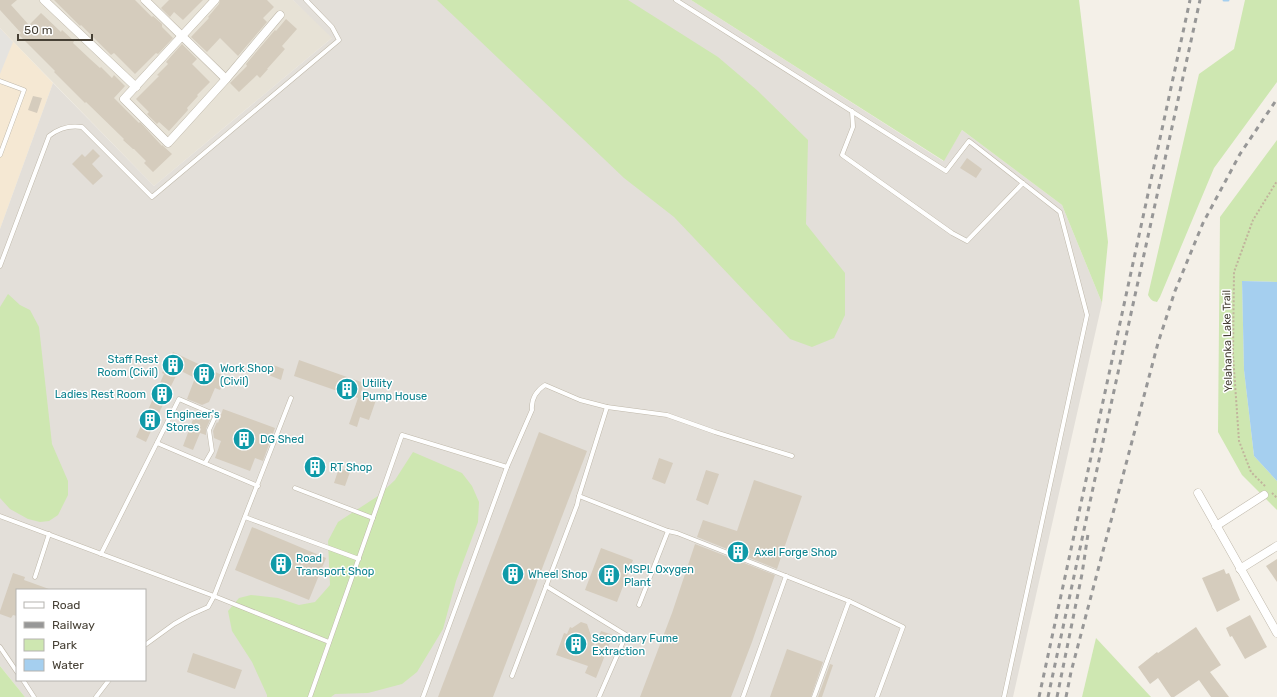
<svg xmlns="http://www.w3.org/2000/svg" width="1277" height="697" viewBox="0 0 1277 697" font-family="Rubik,sans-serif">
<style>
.residential{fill:#e7e2d6}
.commercial{fill:#f5e8d3}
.industrial{fill:#e3dfd9;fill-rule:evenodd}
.green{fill:#cee7b1}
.parking{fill:#e5e3df}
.water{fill:#a5cfef}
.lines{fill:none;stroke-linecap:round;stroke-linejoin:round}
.stream{stroke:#a5cfef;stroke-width:3}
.building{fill:#d5ccbd}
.service-casing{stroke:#bfb8aa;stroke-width:5}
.minor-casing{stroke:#bfb8aa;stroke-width:9}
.path{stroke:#c1b49c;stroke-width:2;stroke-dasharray:2 2;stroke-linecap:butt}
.service{stroke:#fff;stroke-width:4}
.minor{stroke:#fff;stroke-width:8}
.rail{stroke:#979797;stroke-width:3;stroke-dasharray:5 5;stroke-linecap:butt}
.labels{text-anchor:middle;stroke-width:3;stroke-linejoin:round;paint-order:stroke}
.street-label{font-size:11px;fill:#474136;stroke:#fff}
.culture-label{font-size:11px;fill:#0d838f;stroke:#fff;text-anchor:start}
</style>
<rect width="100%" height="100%" fill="#f4f0e8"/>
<!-- residential -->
<path class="residential" d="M0 0H293L333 37 154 186 0 28Z"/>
<!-- commercial -->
<path class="commercial" d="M0 28 53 83 0 229Z"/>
<!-- industrial -->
<path class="industrial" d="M293 0H691L943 161 962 130 1062 205 1102 303 1013 697H25L0 666V229L53 83 154 186 332 38ZM17 590H145V680H17Z"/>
<!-- green -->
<g class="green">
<path d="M437 0H628L718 57 758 91 808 140 806 224 845 273V315L834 338 812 347 790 339 674 217 624 178Z"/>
<path d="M691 0H1079L1108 242 1102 303 1062 205 962 130 944 161Z"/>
<path d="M1245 0H1277V82L1214 168 1160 297 1157 302C1152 301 1151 300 1148 295L1199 74 1234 49Z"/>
<path d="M1277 140V282L1242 281 1244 370 1254 456 1277 481V510L1242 475 1218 432 1220 217Z"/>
<path d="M8 294 20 305 30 310 39 327 52 444 68 481V495L58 515 49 521 40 522 28 519 10 509 0 498V307Z"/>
<path d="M413 452 462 473 472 486 479 502 478 522 456 581 443 629 417 672 402 684 368 693 335 694 331 697H267V695L252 662 232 631 228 611 239 598 251 595 278 598 299 605 315 602 330 585 328 541 338 522 378 496 395 480Z"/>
<path d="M1096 638 1151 697H1082Z"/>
<path d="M0 666 25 697H0Z"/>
</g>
<!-- parking -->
<path class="parking" d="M0 28 13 42 0 74Z"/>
<!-- water -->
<path class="water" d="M1242 281 1277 282V481L1254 456 1244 370Z"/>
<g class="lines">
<!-- stream -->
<path class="stream" d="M1224 0H1228"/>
</g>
<!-- building -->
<g class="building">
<path d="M0 0H17L11 5 29 25 41 13 61 32 62 30 74 41 73 43 90 59 100 68 101 67 112 78 114 75 125 86 114 98 139 123 140 122 162 146V145L172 154 153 172 144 163 146 161 134 149H133L123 140 124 139 86 102 85 103 54 72 55 71 19 35 21 33 0 10Z"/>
<path d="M54 0H135L152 17 153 16 162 24V27L173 38 158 54 156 53 135 74 114 53 111 55 81 25 80 26Z"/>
<path d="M169 0H203L183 20 174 12 170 17 161 8Z"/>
<path d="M220 0H267L274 7 263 18 267 22 238 56 220 38 207 52 191 37 209 18 208 17 219 4Z"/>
<path d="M286 19 297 29 282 46 285 49 267 69H268L260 78 257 75 239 92 230 83 247 66 246 64 275 30 276 31Z"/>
<path d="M182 44 197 59 192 64 210 82 197 95 198 96 187 108 188 110 169 131 159 122 157 124 147 114 149 112 136 99 159 76 157 75 168 64 166 62Z"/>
<path d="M33 96 42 98 37 113 28 110Z"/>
<path d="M93 149 100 156 92 164 103 176 93 185 72 164 82 154 85 157Z"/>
<path d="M967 158 982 169 976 178 960 168Z"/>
<path d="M173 352 226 377 220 390 215 388 209 402 202 405 187 399 195 378 179 370 168 392 170 393 166 401 165 400 146 442 136 437 164 374 162 373Z"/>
<path d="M299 360 364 383 360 395 376 400 369 420 360 417 357 427 349 424 358 398 294 376Z"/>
<path d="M270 364 284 369 281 380 266 374Z"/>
<path d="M223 409 275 428 263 461 255 458 250 471 215 458 221 441 214 438 213 431 217 422 218 423Z"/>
<path d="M195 414 210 420 206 429V435L200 433 193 450 183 446Z"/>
<path d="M539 432 587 451 493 697H438Z"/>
<path d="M311 458 323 462 318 477 306 473Z"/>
<path d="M659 458 673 463 665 484 652 479Z"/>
<path d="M339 468 350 472 345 486 334 483Z"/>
<path d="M706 470 719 474 708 505 696 500Z"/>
<path d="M754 480 802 496 777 569 697 537 703 520 737 531Z"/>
<path d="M252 527 326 558 309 600 235 570Z"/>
<path d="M695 544 775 575 752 642 731 697H640L672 613Z"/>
<path d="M601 548 633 560 617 602 585 590Z"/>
<path d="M1277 559V582L1266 566Z"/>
<path d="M1224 569 1226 574 1229 573 1240 600 1217 612 1202 578Z"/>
<path d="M13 573 25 577 24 580 49 589V590H17V616L13 615 11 618 0 614V611Z"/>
<path d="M1250 615 1267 647 1245 659 1232 636 1230 637 1226 628Z"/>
<path d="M581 622 587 624 595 647 601 631 613 635 596 678 585 673 588 666 556 655 564 633 567 634 570 627 572 628Z"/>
<path d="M1196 627 1221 665 1210 672 1229 697H1211L1199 680 1174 697H1171L1158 678 1150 684 1138 667 1157 652 1158 653Z"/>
<path d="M787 649 823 662 811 697H770Z"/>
<path d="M193 653 242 670 235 689 187 672Z"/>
<path d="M830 664 833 665 822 697H818Z"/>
</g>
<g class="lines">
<!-- service casing -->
<g class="service-casing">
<g id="service">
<path d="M676 0 946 171 969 141 1060 212 1087 315 1004 697"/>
<path d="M0 81 24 90 0 155"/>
<path d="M852 111 853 127 842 155 952 233 967 241 1023 183"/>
<path d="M0 266 49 136C59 128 69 125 82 127L152 197 339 40 332 27 306 0"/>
<path d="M607 407 667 415 715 432 792 456"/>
<path d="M157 443 258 486"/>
<path d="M295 488 373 518"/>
<path d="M0 516 214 596 329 642"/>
<path d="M245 517 359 559"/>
<path d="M101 554 179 399 216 415 209 430 212 451 205 463"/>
<path d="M35 577 49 534"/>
<path d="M546 586 626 635 599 697"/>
<path d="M849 601 903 627 877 697"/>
<path d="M639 605 668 531"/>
<path d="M145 645 174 624 190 615 208 607 214 596 291 398"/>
<path d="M0 647 17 672"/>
<path d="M512 676 577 505 579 496"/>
<path d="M23 680 34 697"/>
<path d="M96 697 109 680"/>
<path d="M310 697 402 435 507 467 532 410C531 399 536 391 545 385L580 400 607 407 579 496 668 531 677 533 849 601 814 697"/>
<path d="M423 697 507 467"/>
<path d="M743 697 786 576"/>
</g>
</g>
<!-- minor casing -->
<g class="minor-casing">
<g id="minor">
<path d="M44 0 136 87"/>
<path d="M145 0 226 79"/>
<path d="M215 0 124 99 168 143 226 79 280 15"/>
<path d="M1198 493 1277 633"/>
<path d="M1216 526 1264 495"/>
<path d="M1240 569 1277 546"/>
</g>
</g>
<!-- path -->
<g class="path">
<path d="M1265 486 1251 472 1239 441 1233 355 1234 272 1253 220 1277 181"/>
<path d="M1272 493 1277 498"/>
</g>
<!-- service -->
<use href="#service" class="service"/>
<!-- minor -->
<use href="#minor" class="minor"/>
<!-- rail -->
<g class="rail">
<path d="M1039 697 1190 0"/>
<path d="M1048 697 1110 409 1200 0"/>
<path d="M1057 697 1082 574 1088 534"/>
<path d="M1066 697 1071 672 1158 343 1175 291 1203 223 1240 154 1277 99"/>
</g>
</g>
<!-- icons -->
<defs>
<g id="building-disc" transform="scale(1.15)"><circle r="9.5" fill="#0f9aa8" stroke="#fff"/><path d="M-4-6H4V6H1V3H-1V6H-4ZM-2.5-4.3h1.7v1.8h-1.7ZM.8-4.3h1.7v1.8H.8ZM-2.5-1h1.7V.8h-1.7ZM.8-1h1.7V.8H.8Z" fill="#fff"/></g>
</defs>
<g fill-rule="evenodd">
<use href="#building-disc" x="173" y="365"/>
<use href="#building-disc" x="204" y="374"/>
<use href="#building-disc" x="347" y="389"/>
<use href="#building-disc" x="162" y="394"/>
<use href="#building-disc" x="150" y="420"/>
<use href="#building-disc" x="244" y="439"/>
<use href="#building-disc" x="315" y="467"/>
<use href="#building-disc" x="738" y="552"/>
<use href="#building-disc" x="281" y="564"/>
<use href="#building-disc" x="513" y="574"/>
<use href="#building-disc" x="609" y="575"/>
<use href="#building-disc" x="576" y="644"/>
</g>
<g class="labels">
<!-- street labels -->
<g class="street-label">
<text transform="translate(1227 341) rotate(-91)" y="4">Yelahanka Lake Trail</text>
</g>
<!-- culture labels -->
<g class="culture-label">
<text x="158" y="363" text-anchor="end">Staff Rest<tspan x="158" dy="13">Room (Civil)</tspan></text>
<text x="220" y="372">Work Shop<tspan x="220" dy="13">(Civil)</tspan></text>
<text x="362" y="387">Utility<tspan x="362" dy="13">Pump House</tspan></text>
<text x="146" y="398" text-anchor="end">Ladies Rest Room</text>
<text x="166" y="418">Engineer's<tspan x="166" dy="13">Stores</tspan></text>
<text x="260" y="443">DG Shed</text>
<text x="330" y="471">RT Shop</text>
<text x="754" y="556">Axel Forge Shop</text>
<text x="296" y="562">Road<tspan x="296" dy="13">Transport Shop</tspan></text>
<text x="624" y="573">MSPL Oxygen<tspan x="624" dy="13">Plant</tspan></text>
<text x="528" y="578">Wheel Shop</text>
<text x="592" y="642">Secondary Fume<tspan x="592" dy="13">Extraction</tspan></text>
</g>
</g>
<!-- legend -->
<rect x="16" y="589" width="130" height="92" fill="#ffffff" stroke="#b5b3af"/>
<rect x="24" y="602" width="20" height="6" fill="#ffffff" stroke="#b5b3af"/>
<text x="52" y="609" font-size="12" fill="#474136">Road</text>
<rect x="24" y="622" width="20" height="6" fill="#979797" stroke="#b5b3af"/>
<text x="52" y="629" font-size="12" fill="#474136">Railway</text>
<rect x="24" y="639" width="20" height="12" fill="#cee7b1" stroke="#b5b3af"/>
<text x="52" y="649" font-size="12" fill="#474136">Park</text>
<rect x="24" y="659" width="20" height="12" fill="#a5cfef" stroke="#b5b3af"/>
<text x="52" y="669" font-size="12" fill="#474136">Water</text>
<!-- scale -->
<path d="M18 34v6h74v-6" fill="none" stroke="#474136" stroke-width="2"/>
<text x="24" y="34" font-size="12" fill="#474136" stroke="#ffffff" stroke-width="3" paint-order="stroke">50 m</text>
</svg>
